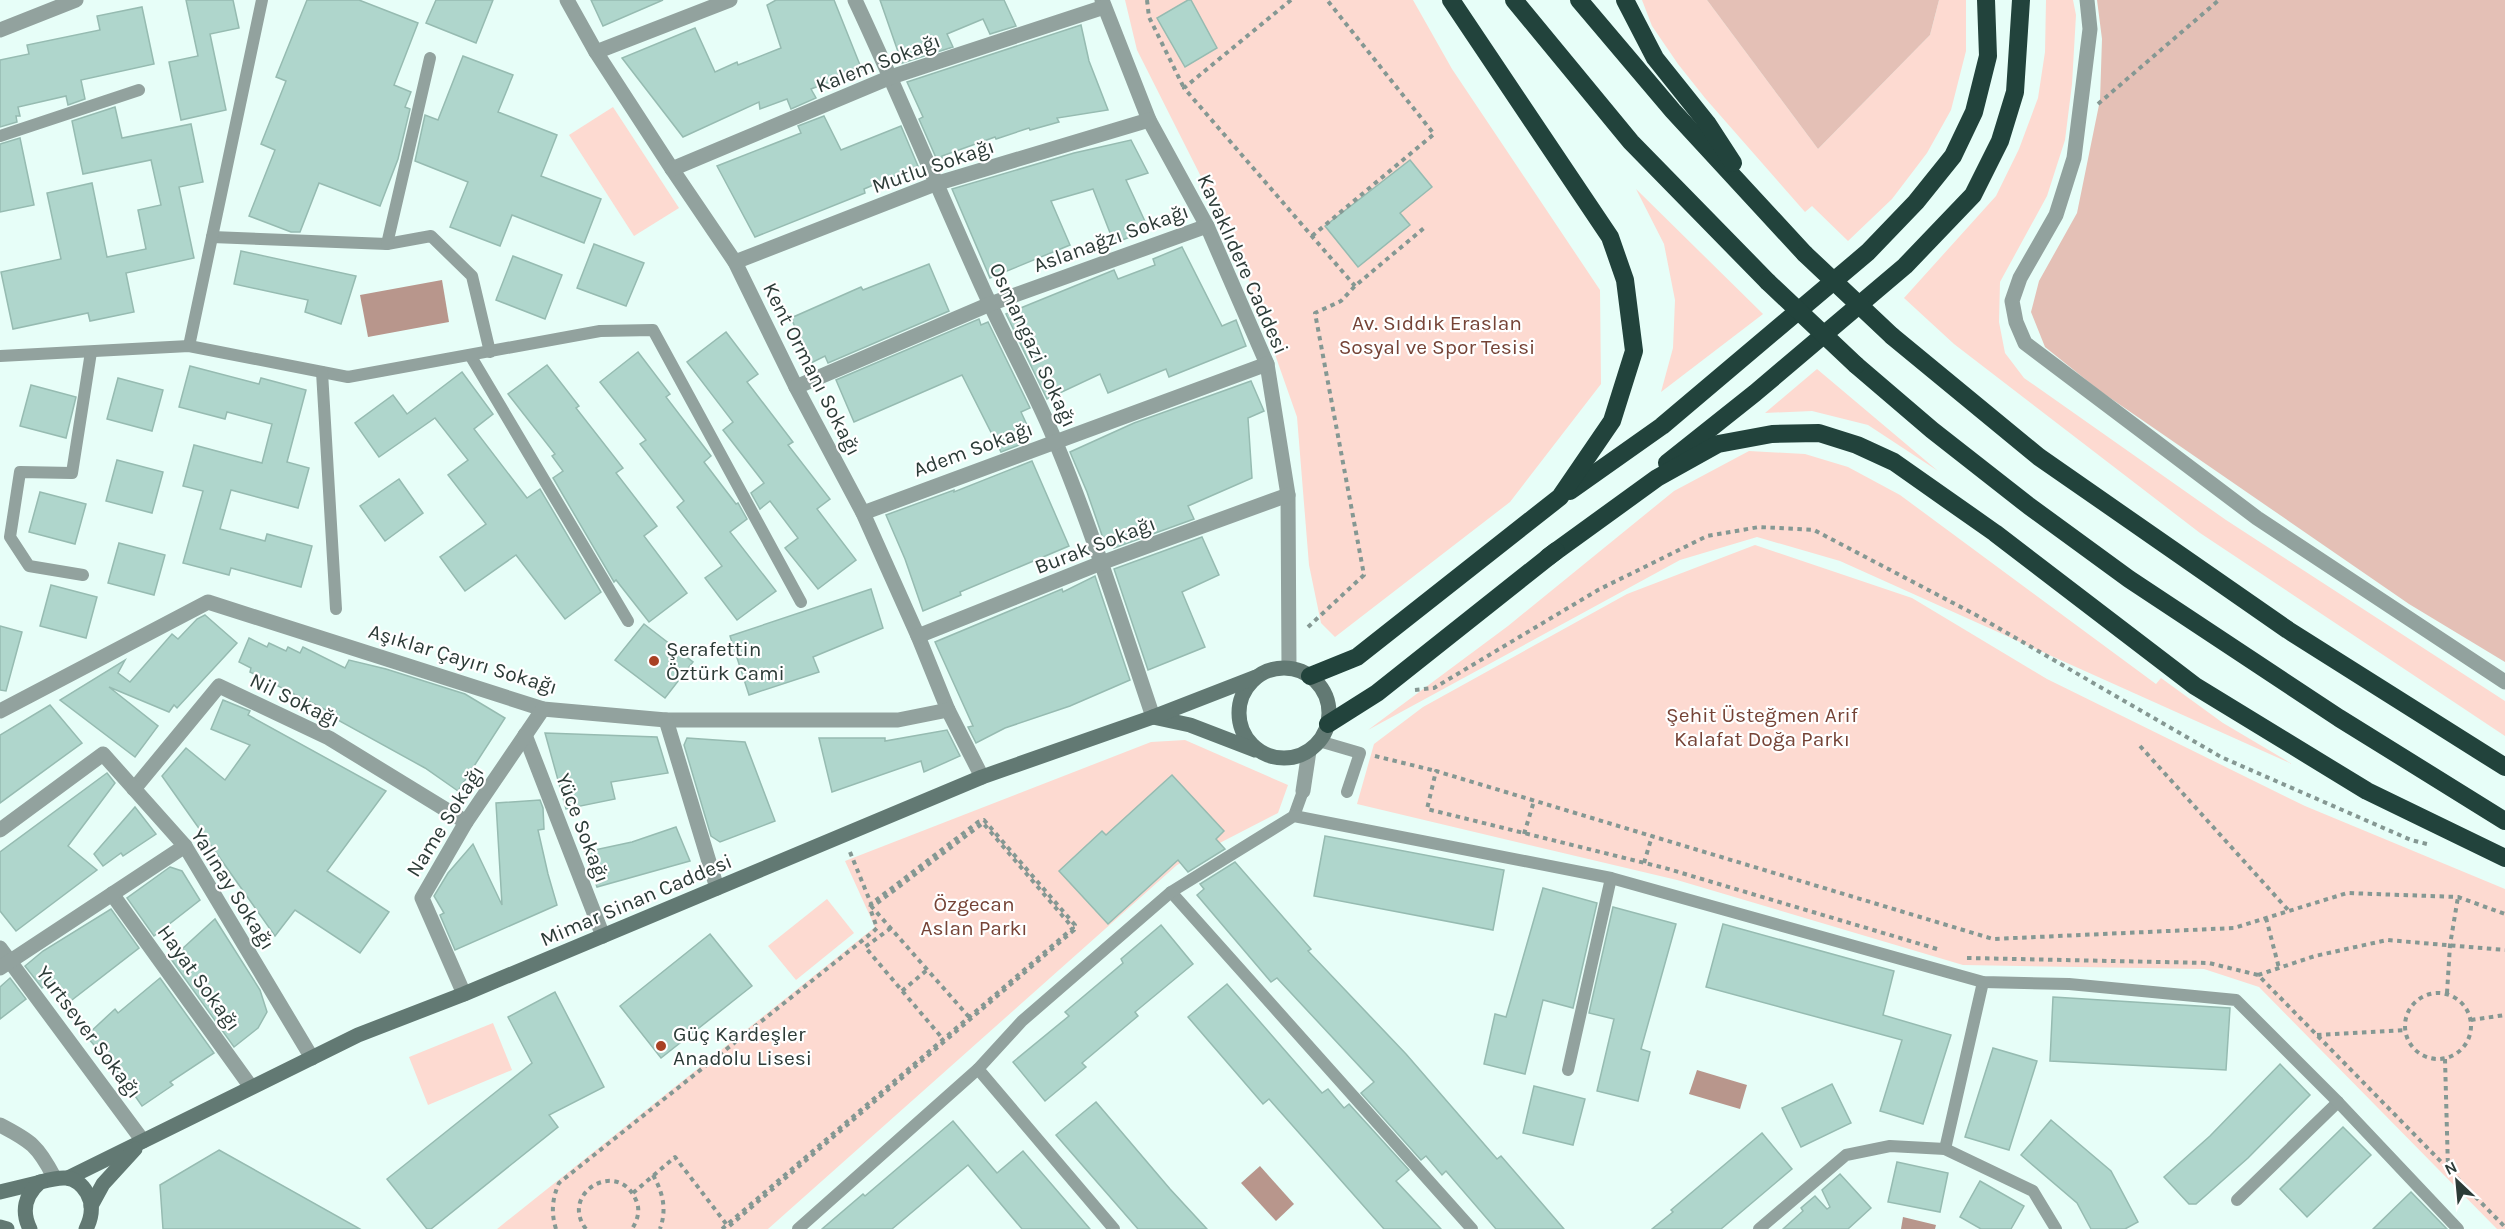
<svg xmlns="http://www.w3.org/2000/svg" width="2505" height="1229" viewBox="0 0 2505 1229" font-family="Karla,sans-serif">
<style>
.green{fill:#fddad1}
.forest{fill:#e4c0b6}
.water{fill:#b8968c}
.building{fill:#afd6cc;stroke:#96bbb1;stroke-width:1.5}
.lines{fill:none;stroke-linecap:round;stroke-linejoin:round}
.path{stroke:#859893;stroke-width:4;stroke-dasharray:4.5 4.5;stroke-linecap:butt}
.service{stroke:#92a29e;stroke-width:12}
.minor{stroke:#92a29e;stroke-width:15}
.secondary{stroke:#627973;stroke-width:15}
.motorway{stroke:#22433c;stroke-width:18}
.motorway-bridge{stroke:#22433c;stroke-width:18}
.poi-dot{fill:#a94124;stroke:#fff;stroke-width:2}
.labels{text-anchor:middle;stroke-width:4.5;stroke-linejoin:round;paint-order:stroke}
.street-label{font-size:21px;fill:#2c3b37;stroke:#fff}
.park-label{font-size:21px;fill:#754336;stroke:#fff}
.poi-label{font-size:21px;fill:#2c3b37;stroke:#fff;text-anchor:start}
</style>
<rect width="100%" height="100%" fill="#e7fef8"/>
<!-- green -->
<g class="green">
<path d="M1125 0H1413L1452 69 1600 290 1601 384 1510 502 1335 637 1321 623 1309 565 1297 417 1239 252 1137 50Z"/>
<path d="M1642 0H1707L1818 149 1930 35 1939 0H1966V51L1951 110 1927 153 1892 199 1848 241 1812 206 1805 212 1705 98 1678 64 1652 26Z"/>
<path d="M2046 0H2073L2076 15 2072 84 2065 140 2047 196 2000 282 1999 322 2005 353 2024 378 2226 520 2505 701V736L2200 533 1954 344 1904 298 1996 196 2019 149 2038 98 2045 52Z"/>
<path d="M613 107 679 208 634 236 569 135Z"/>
<path d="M1636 189 1763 314 1661 392 1673 348 1675 300 1664 244Z"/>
<path d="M1817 369 1938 471 1868 425 1812 411 1765 413Z"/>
<path d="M1749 451 1805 454 1848 467 1900 495 2156 684 2161 678 2223 723 2292 764 1840 561 1757 537 1680 560 1368 730 1508 626 1674 491Z"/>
<path d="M1755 545 1912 598 2047 679 2305 806 2505 889V1229H2497L2259 987 2204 969 1963 965 1677 880 1357 804 1374 744 1423 707 1627 594Z"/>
<path d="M1185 740 1288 785 1278 813 1177 865 768 1229H497L875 927 845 861 1151 742Z"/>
<path d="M827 899 854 933 796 980 768 946Z"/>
<path d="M493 1023 512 1070 428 1105 409 1057Z"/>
</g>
<!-- forest -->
<g class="forest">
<path d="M1707 0H1939L1930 35 1818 149Z"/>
<path d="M2097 0H2505V662L2409 604 2100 391 2045 347 2031 312 2039 281 2077 213 2100 100 2102 39Z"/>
</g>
<!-- water -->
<g class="water">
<path d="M442 280 449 322 368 337 360 295Z"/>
<path d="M1697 1070 1747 1085 1740 1109 1689 1094Z"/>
<path d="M1260 1166 1294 1204 1276 1221 1241 1183Z"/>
<path d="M1903 1217 1936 1225 1935 1229H1901Z"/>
</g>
<!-- building -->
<g class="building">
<path d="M186 0H233L239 28 210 34 226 110 181 120 169 62 198 56Z"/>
<path d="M307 0H359L418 23 394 85 411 92 405 107 410 109 398 159 380 206 319 183 300 232H291L249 216 275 150 261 144 286 81 276 77Z"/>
<path d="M436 0H493L476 43 426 23Z"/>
<path d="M591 0H663L603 26Z"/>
<path d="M776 0H834L862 70 811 89 816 98 791 109 787 99 760 109 759 102 683 137 622 58 695 28 715 72 737 62 738 65 781 48 767 5Z"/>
<path d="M880 0H1004L1016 26 990 34 983 19 947 34 953 47 902 63Z"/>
<path d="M1188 0H1191L1217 48 1185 67 1157 18Z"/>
<path d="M142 7 154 64 81 80 85 99 68 105 66 96 18 107 20 116H16L17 122 0 127V60L29 54 27 45 100 30 97 16Z"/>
<path d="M1081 25 1089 61 1108 110 1057 118 1059 122 1030 130 1029 128 996 139 995 137 942 156V158L937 160 919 119 923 117 907 82Z"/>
<path d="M463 56 513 75 498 112 557 135 541 176 601 199 584 243 512 215 500 246 450 227 468 182 415 161 425 115 438 120Z"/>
<path d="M115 107 122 138 191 124 203 182 179 187 194 258 126 273 134 312 90 321 88 313 13 329 1 272 61 259 47 193 92 183 107 257 146 249 138 210 161 205 151 160 83 174 72 121Z"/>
<path d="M824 116 841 150 901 126 918 166 864 189 865 193 755 237 717 166 801 133 798 126Z"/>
<path d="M20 138 34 205 0 212V144Z"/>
<path d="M1131 140 1148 173 1126 180 1149 230 1114 243 1093 189 1051 201 1070 245 990 278 952 189 1074 153Z"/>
<path d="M1410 160 1432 187 1400 213 1410 225 1358 267 1325 226Z"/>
<path d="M594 244 644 263 626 306 577 288Z"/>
<path d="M1182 247 1222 326 1236 320 1246 346 1169 377 1166 369 1108 393 1100 374 1047 399 1006 314 1114 270 1118 279 1155 265 1153 259Z"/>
<path d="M241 251 356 276 341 324 305 312 308 300 234 284Z"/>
<path d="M513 256 562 275 545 319 496 300Z"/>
<path d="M929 264 949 311 828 363 825 356 811 363 791 318 861 287 863 290Z"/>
<path d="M979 319 981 325 988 322 1030 408 1021 412 1027 425 1018 428 1024 443 1001 452 962 375 854 422 836 380Z"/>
<path d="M726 332 758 374 747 382 793 442 788 445 830 499 817 509 856 560 818 589 785 548 798 538 770 501 760 509 751 493 764 483 723 430 733 422 687 362Z"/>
<path d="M638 352 670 394 666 397 711 456 704 462 736 504 738 503 747 519 730 532 776 591 737 620 705 578 722 566 677 507 684 501 640 444 646 440 600 382Z"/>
<path d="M547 365 579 406 576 408 623 468 616 473 657 526 644 536 687 593 649 622 616 580 614 582 553 478 563 471 552 456 555 454 508 394Z"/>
<path d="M190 366 259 384 261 378 306 390 287 462 309 468 298 508 231 490 220 529 265 541 267 534 312 546 301 587 231 568 229 575 183 563 203 491 183 486 194 445 262 463 272 424 227 412 225 419 179 407Z"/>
<path d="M462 372 493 414 474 429 527 498 540 489 601 592 565 619 516 555 465 591 440 557 486 524 448 475 468 460 435 418 379 457 355 423 393 395 407 414Z"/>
<path d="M118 378 163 390 152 431 107 419Z"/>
<path d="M1251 381 1264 411 1248 418 1252 478 1188 506 1194 519 1114 548 1110 539 1104 541 1087 492 1070 452 1134 423Z"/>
<path d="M31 385 76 397 66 438 20 426Z"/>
<path d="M117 460 163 472 152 513 106 501Z"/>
<path d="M1032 461 1069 546 960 592 961 595 923 611 905 559 886 515 954 490V492Z"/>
<path d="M399 479 423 513 385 541 360 506Z"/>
<path d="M40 492 86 504 75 544 29 532Z"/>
<path d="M1202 537 1219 575 1182 592 1205 647 1148 670 1114 569Z"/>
<path d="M119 543 165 555 154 595 108 583Z"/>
<path d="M1095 576 1130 680 1070 706 1005 728 976 743 968 727 973 726 935 642 1062 589 1063 592Z"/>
<path d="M51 585 97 597 86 638 40 626Z"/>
<path d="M871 589 883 628 813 657 819 672 749 695 730 636Z"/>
<path d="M205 615 237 643 177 708 174 705 169 712 109 687 158 726 135 757 60 700 125 660 118 673 130 682 172 634 178 639 197 619Z"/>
<path d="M644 624 693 662 665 698 615 660Z"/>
<path d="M0 626 22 632 6 691 0 690Z"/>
<path d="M249 638 267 647 269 643 286 651 288 647 300 653 303 647 345 668 349 660 386 669 465 694 505 718 458 791 425 768 325 713 326 710 250 672 251 668 239 662Z"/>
<path d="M223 700 250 711 248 715 386 791 327 871 389 912 360 953 295 910 275 936 162 776 186 748 225 780 250 745 211 729Z"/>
<path d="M50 705 82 743 0 803V735Z"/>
<path d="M947 730 960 756 924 772 921 761 832 792 819 738H885V741Z"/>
<path d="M545 733 657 737 668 773 611 782 615 799 566 809Z"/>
<path d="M687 738 745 742 775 821 720 842 711 836 684 745Z"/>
<path d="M107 773 115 783 68 846 97 870 16 931 0 911V852Z"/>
<path d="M1172 775 1224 831 1216 839 1225 849 1188 872 1178 860 1108 924 1059 871 1102 831 1106 835Z"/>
<path d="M540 800 543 808 544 829 538 830 548 874 557 905 455 950 440 915 444 913 434 896 448 873 473 844 502 905 496 803Z"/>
<path d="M135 807 156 834 123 856 121 853 103 866 94 854Z"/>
<path d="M676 827 690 861 597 887 585 852 632 842Z"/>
<path d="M1325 836 1504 870 1493 930 1314 896Z"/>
<path d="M1235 862 1311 949 1308 951 1406 1054 1497 1159 1501 1156 1564 1229H1496L1446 1171 1442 1175 1426 1156 1421 1160 1361 1093 1374 1082 1277 978 1271 982 1197 895 1204 889 1200 884Z"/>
<path d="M170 867 182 871 200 900 154 936 127 898Z"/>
<path d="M1543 888 1597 903 1573 1008 1543 1000 1525 1074 1484 1064 1495 1014 1506 1017Z"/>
<path d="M1613 907 1676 924 1641 1049 1650 1052 1638 1101 1597 1091 1614 1019 1589 1013Z"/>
<path d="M111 909 139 948 68 1003 50 981 42 988 25 966 43 951Z"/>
<path d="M215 919 260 990 267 1012 258 1028 234 1047 171 959Z"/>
<path d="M1723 924 1894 971 1883 1015 1951 1035 1923 1124 1880 1111 1902 1040 1706 987Z"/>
<path d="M1161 925 1193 964 1135 1012 1138 1016 1082 1063 1086 1067 1045 1101 1013 1062 1069 1016 1065 1012 1123 963 1121 959Z"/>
<path d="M710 934 752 986 661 1058 620 1006Z"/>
<path d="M10 978 26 999 0 1019V987Z"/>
<path d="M160 978 214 1053 170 1082 173 1085 142 1106 119 1073 86 1036 115 1009 118 1013Z"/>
<path d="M1227 984 1322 1093 1328 1089 1344 1108 1349 1104 1409 1170 1396 1181 1441 1229H1384L1269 1099 1263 1104 1188 1017Z"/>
<path d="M555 992 604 1087 549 1115 558 1127 431 1229H427L387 1179 532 1063 508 1017Z"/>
<path d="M2053 997 2230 1008 2226 1070 2050 1061Z"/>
<path d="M1993 1048 2037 1061 2009 1150 1965 1137Z"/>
<path d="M2280 1064 2310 1095 2248 1158 2196 1204H2189L2164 1177 2210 1136Z"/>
<path d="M1832 1084 1851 1123 1801 1147 1782 1108Z"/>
<path d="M1534 1086 1585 1099 1573 1145 1523 1133Z"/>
<path d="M1096 1102 1170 1189 1207 1229H1138L1056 1135Z"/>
<path d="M2051 1120 2111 1171 2138 1222 2125 1229H2091L2077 1203 2021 1155Z"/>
<path d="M953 1121 997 1173 1023 1151 1090 1229H1022L968 1165 892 1229H822L863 1194 865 1196Z"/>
<path d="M2343 1127 2371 1155 2307 1217 2280 1189Z"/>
<path d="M1762 1133 1792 1169 1721 1229H1652L1673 1212 1671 1210Z"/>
<path d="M219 1150 360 1229H163L160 1185Z"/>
<path d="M1897 1162 1948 1173 1940 1212 1888 1202Z"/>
<path d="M1840 1174 1871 1208 1848 1229H1783L1803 1211 1801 1208 1815 1196 1827 1209 1830 1207 1822 1190Z"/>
<path d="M1980 1181 2024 1206 2011 1229H1981L1960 1217Z"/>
<path d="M2411 1192 2447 1229H2373Z"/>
</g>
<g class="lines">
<!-- path -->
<g class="path">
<path d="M1147 0 1149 17 1184 88"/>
<path d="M1291 0 1184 88 1355 286"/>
<path d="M2098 104 2219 0"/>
<path d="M1312 236 1434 134 1327 0"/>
<path d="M1308 627 1364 575 1315 313 1341 301 1355 286 1424 228"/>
<path d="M1415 690 1434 688 1598 590 1707 536 1759 527 1814 530 1976 615 2221 757 2411 840 2427 844"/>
<path d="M2140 746 2289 911"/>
<path d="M1375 756 1436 771"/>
<path d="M1524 834 1534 801"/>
<path d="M850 852 872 906"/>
<path d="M1644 863 1652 836"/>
<path d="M2266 918 2279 968"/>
<path d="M891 928 865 947 943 1039"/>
<path d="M1937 949 1665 868 1427 809 1436 771 1993 939 2234 928 2347 893 2458 897 2505 914"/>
<path d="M1967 958 2209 963 2258 975 2505 1227"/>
<path d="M2258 975 2315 956 2387 940 2505 950"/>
<path d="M902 991 927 970"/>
<circle cx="2438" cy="1026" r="33"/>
<path d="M2447 993 2450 945 2458 897"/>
<path d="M2471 1020 2505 1015"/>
<path d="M2317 1035 2405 1030"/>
<path d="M2445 1059 2448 1169"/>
<path d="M653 1175C663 1193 667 1209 660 1229"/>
<path d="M633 1193 675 1157 727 1225"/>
<path d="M556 1229C551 1213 552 1199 559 1183L873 932 877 928 870 908 871 904 978 822 984 820 1075 925 1074 930 726 1229"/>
<path d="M586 1229C559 1194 616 1159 635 1198 641 1209 638 1219 632 1229"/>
<path d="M722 1229 1073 928 983 823 872 907 969 1017"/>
</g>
<!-- service -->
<g class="service">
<path d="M0 136 139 90"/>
<path d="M212 237 387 244 431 236 472 276 490 352"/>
<path d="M387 244 430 58"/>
<path d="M189 346 262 0"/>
<path d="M470 355 628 621"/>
<path d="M0 356 189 346 348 377 600 331 653 330 801 602"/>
<path d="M322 372 336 609"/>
<path d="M83 575 29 566 10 537 20 472 72 473 91 352"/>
<path d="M1319 741 1360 753 1347 792"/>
<path d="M1294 816 1303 791"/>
<path d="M1171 892 1472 1229"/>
<path d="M978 1069 1114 1229"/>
<path d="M1568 1070 1611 878"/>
<path d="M1945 1149 1983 982"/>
<path d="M2237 1200 2338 1102"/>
<path d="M798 1229 978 1069 1022 1021 1171 892 1294 816 1611 878 1983 982 2069 984 2236 1000 2338 1102 2458 1229"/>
<path d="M1759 1229 1846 1155 1890 1146 1945 1149 2033 1191 2056 1229"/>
</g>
<!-- minor -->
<g class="minor">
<path d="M567 0 596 52 672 169 735 262 796 387 863 513 918 636 948 710 982 777"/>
<path d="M855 0C900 96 940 194 984 291 1007 342 1035 391 1056 443 1093 532 1122 625 1153 717"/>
<path d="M1102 0 1149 120 1207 226 1267 364 1288 495 1289 668"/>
<path d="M2087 0 2090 29 2074 158 2056 215 2020 278 2012 301 2016 322 2025 343 2257 518 2505 682"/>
<path d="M0 30 76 0"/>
<path d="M596 52 730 0"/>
<path d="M672 169 891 77 1104 7"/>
<path d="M735 262 935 184 1149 120"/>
<path d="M796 387 990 304 1207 226"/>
<path d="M863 513 1267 364"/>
<path d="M918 636 1101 563 1288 495"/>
<path d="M0 711 208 602 543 709 666 720H898L948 710"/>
<path d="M666 720 717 888"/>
<path d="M525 735 603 936"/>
<path d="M134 789 219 686 329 738 466 822"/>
<path d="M1303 791 1309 751"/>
<path d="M0 830 103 754 185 846 312 1058"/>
<path d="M112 894 251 1087"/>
<path d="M0 948 143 1141"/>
<path d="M0 968 185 846"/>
<path d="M464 994 422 898 466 822 543 709"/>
<path d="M0 1125C31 1141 38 1146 54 1177"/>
</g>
<!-- secondary -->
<g class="secondary">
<circle cx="1284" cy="713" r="45"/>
<path d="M1153 717 1190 725 1255 750"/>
<path d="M68 1178 358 1035 464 994 982 777 1153 717 1256 677"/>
<path d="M0 1192C12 1189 25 1186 37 1183 56 1178 74 1171 87 1193 94 1205 92 1217 86 1229"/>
<path d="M91 1206 103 1184 135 1149"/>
<path d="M0 1227 7 1229"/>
<path d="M30 1229C21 1211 25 1195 40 1182"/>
</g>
<!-- motorway -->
<g class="motorway">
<path d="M1514 0 1631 142 1768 282"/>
<path d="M1579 0 1673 111 1805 254"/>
<path d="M1625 0 1655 58 1707 123 1733 163"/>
<path d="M1892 336 2039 457 2288 630 2505 767"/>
<path d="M1856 365 1932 430 2029 506 2129 579 2339 718 2505 821"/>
<path d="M1667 463 1755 393 1905 266 1973 195 2000 141 2015 92 2021 0"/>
<path d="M1570 491 1662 426 1868 252 1916 202 1953 156 1974 112 1988 56 1986 0"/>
<path d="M1548 557 1657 478 1718 444 1772 434 1819 433 1857 445 1894 462 1995 533 2195 686 2367 791 2505 858"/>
<path d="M1310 676 1357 657 1560 497 1612 421 1634 351 1625 280 1610 237 1451 0"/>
<path d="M1328 724 1377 693 1556 551"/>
</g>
<!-- motorway-bridge -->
<g class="motorway-bridge">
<path d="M1805 254 1892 336"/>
<path d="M1768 282 1856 365"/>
</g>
</g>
<!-- markers -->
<g class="poi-dot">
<circle cx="654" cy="661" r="6"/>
<circle cx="661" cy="1046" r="6"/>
</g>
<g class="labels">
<!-- street labels -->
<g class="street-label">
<text transform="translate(878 63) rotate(-21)" y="7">Kalem Sokağı</text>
<text transform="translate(933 166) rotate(-19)" y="7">Mutlu Sokağı</text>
<text transform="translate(1111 238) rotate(-20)" y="7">Aslanağzı Sokağı</text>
<text transform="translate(1243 264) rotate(66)" y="7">Kavaklıdere Caddesi</text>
<text transform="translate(1033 345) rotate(65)" y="7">Osmangazi Sokağı</text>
<text transform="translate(812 369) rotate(63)" y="7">Kent Ormanı Sokağı</text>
<text transform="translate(973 449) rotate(-20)" y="7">Adem Sokağı</text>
<text transform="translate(1095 545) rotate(-21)" y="7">Burak Sokağı</text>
<text transform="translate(463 659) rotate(17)" y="7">Aşıklar Çayırı Sokağı</text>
<text transform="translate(295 700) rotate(26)" y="7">Nil Sokağı</text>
<text transform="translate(445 821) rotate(-58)" y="7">Name Sokağı</text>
<text transform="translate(583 828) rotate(69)" y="7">Yüce Sokağı</text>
<text transform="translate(233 889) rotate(58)" y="7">Yalınay Sokağı</text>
<text transform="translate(636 900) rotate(-23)" y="7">Mimar Sinan Caddesi</text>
<text transform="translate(199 978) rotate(54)" y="7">Hayat Sokağı</text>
<text transform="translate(89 1032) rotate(53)" y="7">Yurtsever Sokağı</text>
</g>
<!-- park labels -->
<g class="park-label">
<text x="1437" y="330">Av. Sıddık Eraslan<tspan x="1437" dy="24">Sosyal ve Spor Tesisi</tspan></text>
<text x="1762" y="722">Şehit Üsteğmen Arif<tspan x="1762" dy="24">Kalafat Doğa Parkı</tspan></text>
<text x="974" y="911">Özgecan<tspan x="974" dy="24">Aslan Parkı</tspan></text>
</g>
<!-- poi labels -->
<g class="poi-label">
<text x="666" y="656">Şerafettin<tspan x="666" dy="24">Öztürk Cami</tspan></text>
<text x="673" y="1041">Güç Kardeşler<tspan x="673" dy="24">Anadolu Lisesi</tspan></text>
</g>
</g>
<!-- north arrow -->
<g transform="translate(2457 1181) rotate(334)" stroke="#ffffff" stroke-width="4.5" paint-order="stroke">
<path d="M0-4.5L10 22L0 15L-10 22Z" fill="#2c3b37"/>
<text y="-9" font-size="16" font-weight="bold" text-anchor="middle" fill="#2c3b37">N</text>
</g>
</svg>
